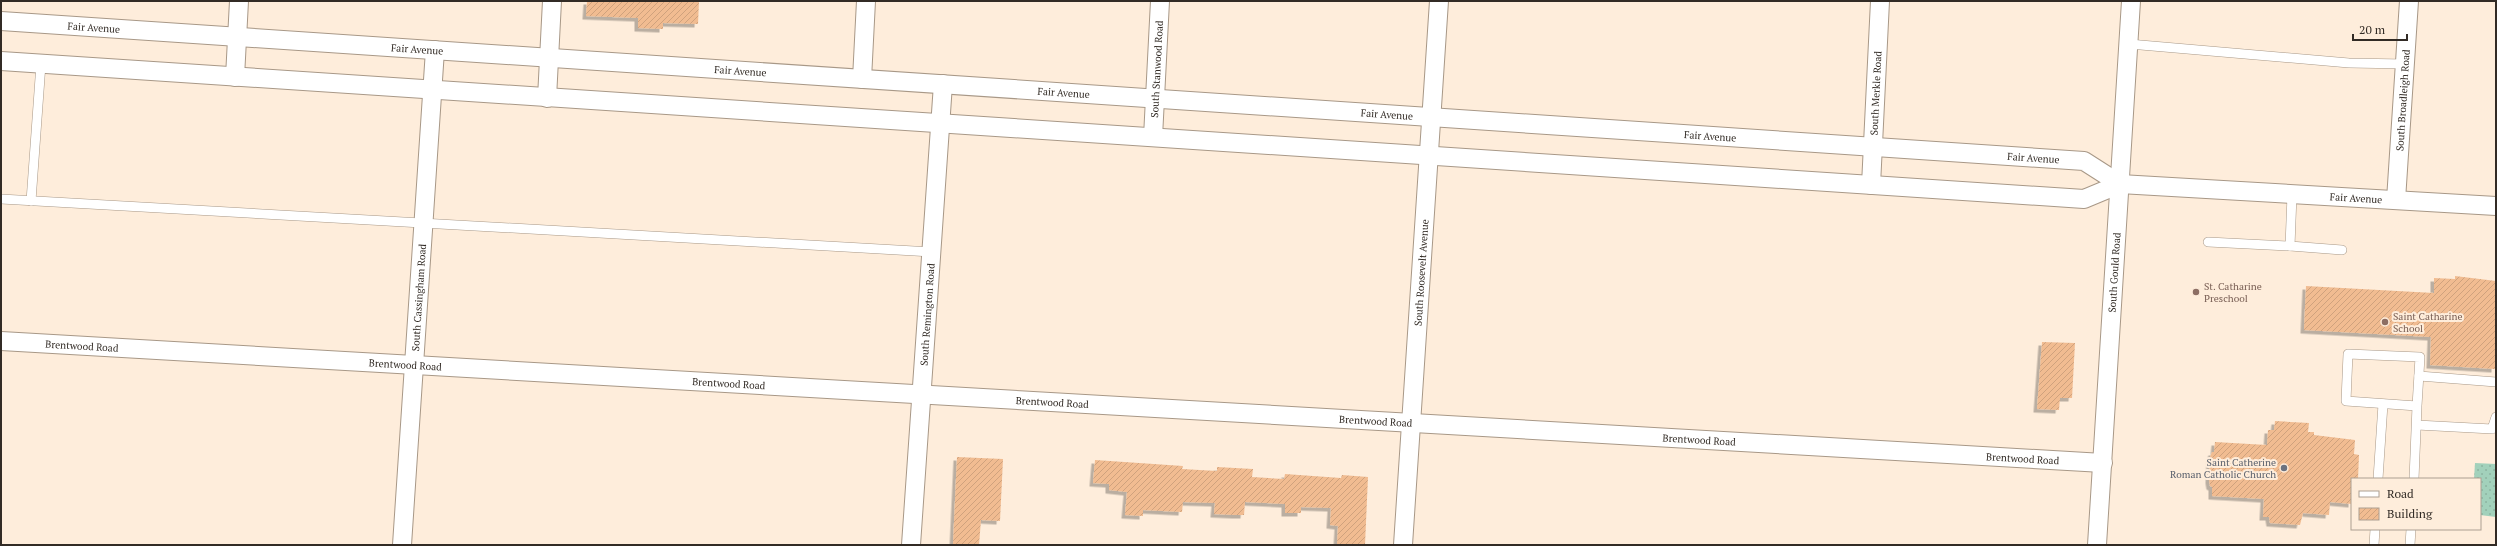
<svg xmlns="http://www.w3.org/2000/svg" width="2497" height="546" viewBox="0 0 2497 546" font-family="'PT Serif',serif">
<style>
.park{fill:url(#park-dots)}
.building{fill:url(#building-hatch);filter:url(#shadow)}
.lines{fill:none;stroke-linecap:round;stroke-linejoin:round}
.lane-casing{stroke:#a89887;stroke-width:10}
.street-casing{stroke:#a89887;stroke-width:20}
.lane{stroke:#fff;stroke-width:9}
.street{stroke:#fff;stroke-width:18}
.education-dot{fill:#8d6e63;stroke:#feeddb;stroke-width:1.5}
.worship-dot{fill:#6b7280;stroke:#feeddb;stroke-width:1.5}
.labels{text-anchor:middle;stroke-width:4;stroke-linejoin:round;paint-order:stroke}
.street-label{font-size:10px;fill:#322b25;stroke:#feeddb}
.education-label{font-size:10px;fill:#785e54;stroke:#feeddb;text-anchor:start}
.worship-label{font-size:10px;fill:#5b616d;stroke:#feeddb;text-anchor:end}
</style>
<defs>
<pattern id="park-dots" width="8" height="8" patternUnits="userSpaceOnUse"><rect width="8" height="8" fill="#a2d1bb"/><path d="M2 2h.1M6 6h.1" fill="none" stroke="#8cb4a1" stroke-width="1.8" stroke-linecap="round"/></pattern>
<pattern id="building-hatch" width="6" height="6" patternUnits="userSpaceOnUse"><rect width="6" height="6" fill="#f1bc91"/><path d="M-1 1l2-2M0 6l6-6M5 7l2-2" fill="none" stroke="#cfa27d"/></pattern>
<filter id="shadow"><feDropShadow dx="-3.5" dy="3.5" stdDeviation="0" flood-color="#0004"/></filter>
</defs>
<rect width="100%" height="100%" fill="#feeddb"/>
<!-- park -->
<path class="park" d="M2475 463 2496 464V517L2480 515V479H2474Z"/>
<!-- building -->
<g class="building">
<path d="M587 1H699L698 24 663 23V29L638 28V18L586 16Z"/>
<path d="M2455 276 2496 281 2495 369 2430 365 2431 337 2304 330 2306 286 2434 293V278L2455 279Z"/>
<path d="M2042 342 2075 343 2072 398H2060L2059 410 2037 409Z"/>
<path d="M2275 421 2309 423 2308 432H2314V435L2355 440 2354 454 2359 455 2358 479H2352V504L2330 502 2329 515 2303 513 2300 525 2270 523 2269 517H2263L2264 499 2212 496V487L2210 486 2209 480 2210 457 2212 452H2214L2215 442 2267 445 2268 430H2274Z"/>
<path d="M957 457 1003 459 1000 521 981 520 979 545H953Z"/>
<path d="M1095 460 1183 466 1182 469 1217 471V467L1253 469 1252 477 1284 479 1285 474 1341 478 1342 475 1368 477 1365 545 1337 544 1338 526 1330 525 1331 508 1301 507V513H1285V504L1245 502 1244 515H1236L1214 514 1215 503 1183 502 1182 512 1143 510V516L1125 515 1127 492 1109 490V484L1093 483Z"/>
</g>
<g class="lines">
<!-- lane casing -->
<g class="lane-casing">
<g id="lane">
<path d="M2129 44 2349 63 2405 64"/>
<path d="M2292 195 2290 246 2342 250"/>
<path d="M1 199 932 252"/>
<path d="M31 201 41 64"/>
<path d="M2208 242 2290 246"/>
<path d="M2419 376 2496 382"/>
<path d="M2417 425 2492 429 2496 417"/>
<path d="M2378 479 2383 404"/>
<path d="M2414 479 2417 406 2346 401 2348 354 2420 357 2417 406"/>
<path d="M2374 545 2375 529"/>
<path d="M2410 545 2411 529"/>
</g>
</g>
<!-- street casing -->
<g class="street-casing">
<g id="street">
<path id="s1" d="M1 21 2084 161 2120 184"/>
<path id="s2" d="M1 61 2084 199 2120 184 2496 206"/>
<path d="M235 77 239 1"/>
<path d="M862 79 866 1"/>
<path d="M547 98 552 1"/>
<path id="s3" d="M1153 137 1160 1"/>
<path id="s4" d="M1871 185 1880 1"/>
<path id="s5" d="M2396 200 2409 1"/>
<path id="s6" d="M1 341 2103 463"/>
<path id="s7" d="M402 545 435 50"/>
<path id="s8" d="M911 545 943 84"/>
<path id="s9" d="M1403 545 1439 1"/>
<path id="s10" d="M2097 545 2131 1"/>
</g>
</g>
<!-- lane -->
<use href="#lane" class="lane"/>
<!-- street -->
<use href="#street" class="street"/>
</g>
<!-- markers -->
<g class="education-dot">
<circle cx="2196" cy="292" r="4"/>
<circle cx="2385" cy="322" r="4"/>
</g>
<circle class="worship-dot" cx="2284" cy="468" r="4"/>
<g class="labels">
<!-- street labels -->
<g class="street-label">
<text dy="4" stroke="none"><textPath href="#s1" startOffset="93">Fair Avenue</textPath></text>
<text dy="4" stroke="none"><textPath href="#s1" startOffset="417">Fair Avenue</textPath></text>
<text dy="4" stroke="none"><textPath href="#s3" startOffset="68">South Stanwood Road</textPath></text>
<text dy="4" stroke="none"><textPath href="#s1" startOffset="741">Fair Avenue</textPath></text>
<text dy="4" stroke="none"><textPath href="#s1" startOffset="1065">Fair Avenue</textPath></text>
<text dy="4" stroke="none"><textPath href="#s4" startOffset="92">South Merkle Road</textPath></text>
<text dy="4" stroke="none"><textPath href="#s5" startOffset="100">South Broadleigh Road</textPath></text>
<text dy="4" stroke="none"><textPath href="#s1" startOffset="1389">Fair Avenue</textPath></text>
<text dy="4" stroke="none"><textPath href="#s1" startOffset="1713">Fair Avenue</textPath></text>
<text dy="4" stroke="none"><textPath href="#s1" startOffset="2037">Fair Avenue</textPath></text>
<text dy="4" stroke="none"><textPath href="#s2" startOffset="2363">Fair Avenue</textPath></text>
<text dy="4" stroke="none"><textPath href="#s9" startOffset="273">South Roosevelt Avenue</textPath></text>
<text dy="4" stroke="none"><textPath href="#s10" startOffset="273">South Gould Road</textPath></text>
<text dy="4" stroke="none"><textPath href="#s7" startOffset="248">South Cassingham Road</textPath></text>
<text dy="4" stroke="none"><textPath href="#s8" startOffset="231">South Remington Road</textPath></text>
<text dy="4" stroke="none"><textPath href="#s6" startOffset="81">Brentwood Road</textPath></text>
<text dy="4" stroke="none"><textPath href="#s6" startOffset="405">Brentwood Road</textPath></text>
<text dy="4" stroke="none"><textPath href="#s6" startOffset="729">Brentwood Road</textPath></text>
<text dy="4" stroke="none"><textPath href="#s6" startOffset="1053">Brentwood Road</textPath></text>
<text dy="4" stroke="none"><textPath href="#s6" startOffset="1377">Brentwood Road</textPath></text>
<text dy="4" stroke="none"><textPath href="#s6" startOffset="1701">Brentwood Road</textPath></text>
<text dy="4" stroke="none"><textPath href="#s6" startOffset="2025">Brentwood Road</textPath></text>
</g>
<!-- education labels -->
<g class="education-label">
<text x="2204" y="290">St. Catharine<tspan x="2204" dy="12">Preschool</tspan></text>
<text x="2393" y="320">Saint Catharine<tspan x="2393" dy="12">School</tspan></text>
</g>
<!-- worship labels -->
<g class="worship-label">
<text x="2276" y="466">Saint Catherine<tspan x="2276" dy="12">Roman Catholic Church</tspan></text>
</g>
</g>
<!-- border -->
<rect width="2497" height="546" fill="none" stroke="#322b25" stroke-width="4"/>
<!-- legend -->
<rect x="2351" y="478" width="130" height="52" fill="#feeddb" stroke="#ac9f92"/>
<rect x="2359" y="491" width="20" height="6" fill="#ffffff" stroke="#ac9f92"/>
<text x="2387" y="498" font-size="12" fill="#322b25">Road</text>
<rect x="2359" y="508" width="20" height="12" fill="url(#building-hatch)" stroke="#ac9f92"/>
<text x="2387" y="518" font-size="12" fill="#322b25">Building</text>
<!-- scale -->
<path d="M2353 34v6h54v-6" fill="none" stroke="#322b25" stroke-width="2"/>
<text x="2359" y="34" font-size="12" fill="#322b25" stroke="#feeddb" stroke-width="3" paint-order="stroke">20 m</text>
</svg>
